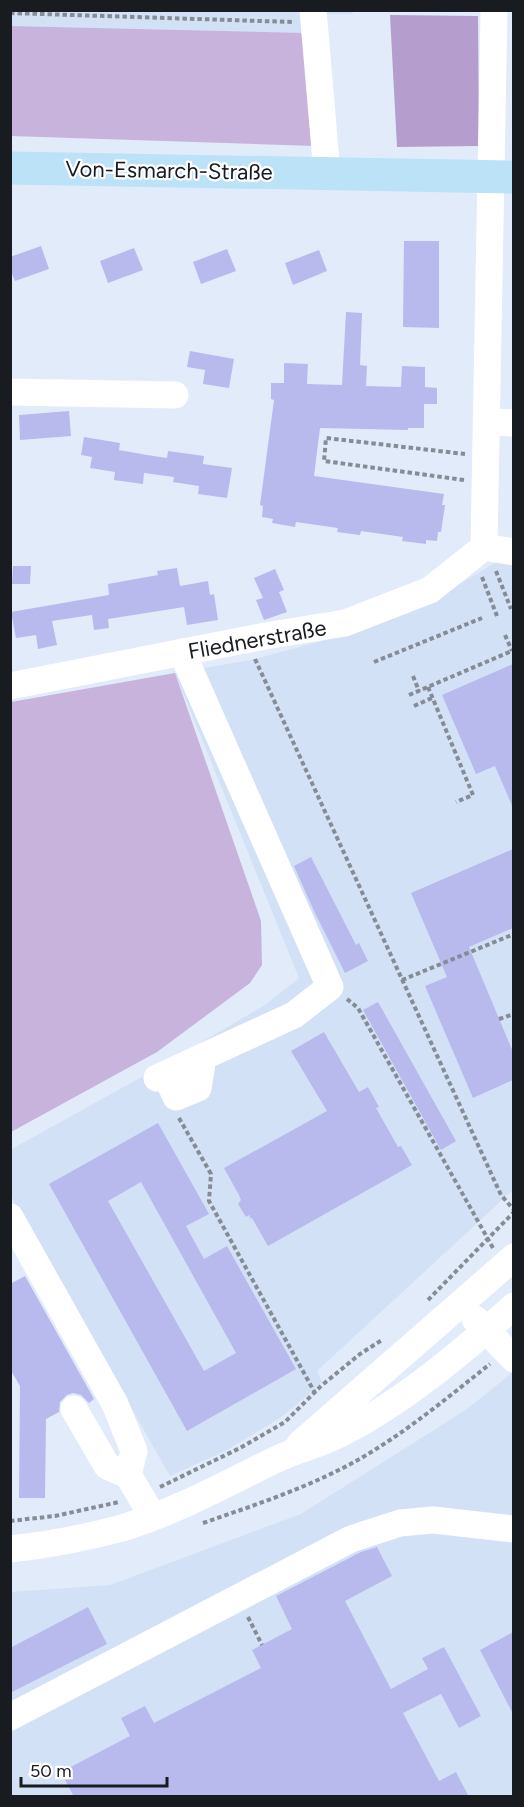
<svg xmlns="http://www.w3.org/2000/svg" width="524" height="1807" viewBox="0 0 524 1807" font-family="Figtree,sans-serif">
<style>
.built{fill:#d3e1f6}
.green{fill:#c7b3db}
.forest{fill:#b59dcd}
.building{fill:#b8baee;fill-rule:evenodd}
.lines{fill:none;stroke-linecap:round;stroke-linejoin:round}
.path{stroke:#868c96;stroke-width:4;stroke-dasharray:4.5 3;stroke-linecap:butt}
.minor{stroke:#fff;stroke-width:27}
.major{stroke:#bce2f7;stroke-width:33}
.labels{text-anchor:middle;stroke-width:4.5;stroke-linejoin:round;paint-order:stroke}
.street-label{font-size:22px;fill:#181b20;stroke:#fff}
</style>
<rect width="100%" height="100%" fill="#e2ebfa"/>
<!-- built -->
<g class="built">
<path d="M11 10H352L353 14H328L306 33 11 26Z"/>
<path d="M513 562V1190L317 1371 322 1382 300 1402 280 1418 227 1450 170 1476 11 1196 10 1150 149 1073 265 1005 299 978 175 673 251 660 333 638 436 598 495 563Z"/>
<path d="M513 1372V1796H11V1592L110 1585 301 1514 467 1409Z"/>
</g>
<!-- green -->
<g class="green">
<path d="M11 26 306 33 314 146 11 136Z"/>
<path d="M175 673 261 921 262 965 250 983 157 1052 11 1132V702Z"/>
</g>
<!-- forest -->
<path class="forest" d="M390 15 478 16 479 146 397 147Z"/>
<!-- building -->
<g class="building">
<path d="M404 241H439V328L403 327Z"/>
<path d="M41 246 49 269 15 281 10 269V257Z"/>
<path d="M134 248 143 270 108 283 100 261Z"/>
<path d="M227 249 236 271 201 284 193 262Z"/>
<path d="M319 250 327 271 293 285 285 263Z"/>
<path d="M346 312 362 313 360 365 367 366 366 386 401 387 402 366 425 367V387L437 388V404H424V428H408V430L320 428 314 476 444 494 442 505H445L441 532H438L437 541 426 540V544L402 541 403 537 361 531 360 535 337 532 338 528 296 522 295 527 272 523 273 519 262 517 263 506 260 505 274 400 271 399V383H284V363L308 364 307 384 342 385Z"/>
<path d="M190 351 234 359 229 388 203 384 205 370 187 367Z"/>
<path d="M69 411 71 436 20 440 19 415Z"/>
<path d="M84 437 120 443 119 450 147 455 167 458 168 451 204 456 203 464 232 468 227 498 198 494 199 486 173 482 174 477 144 473 143 484 114 480 115 472 90 468 92 457 81 455Z"/>
<path d="M13 566H31L30 584H12Z"/>
<path d="M177 568 180 586 208 581 210 595 214 594 218 620 187 625 184 607 108 619 109 628 94 630 92 615 52 621 57 645 38 649 36 635 16 638 11 612 109 595 108 584 158 575 157 571Z"/>
<path d="M275 569 284 590 279 592 287 612 264 620 256 600 263 598 254 578Z"/>
<path d="M513 664V808L495 766 476 774 442 695Z"/>
<path d="M513 849V928L469 947 513 1052V1080L473 1098 425 986 447 977 411 893Z"/>
<path d="M311 857 356 945 359 943 368 961 345 973 314 911 294 866Z"/>
<path d="M378 1002 456 1141 441 1150 363 1010Z"/>
<path d="M324 1032 359 1092 368 1087 379 1107 376 1108 398 1147 401 1146 412 1165 268 1246 252 1218 251 1219 249 1215 246 1217 238 1204 241 1200 239 1195 224 1168 327 1111 291 1051Z"/>
<path d="M158 1123 209 1214 186 1226 204 1259 227 1246 296 1369 187 1431 49 1184ZM141 1182 236 1353 204 1371 108 1201Z"/>
<path d="M25 1276 94 1399 89 1403 81 1395 73 1393 67 1395 60 1402 59 1412 46 1419 45 1498H19L20 1386 10 1369V1284Z"/>
<path d="M377 1547 392 1576 345 1601 391 1689 428 1669 422 1658 444 1647 481 1716 459 1728 441 1694 403 1713 439 1781 456 1772 469 1797H74L61 1772 130 1736 121 1718 145 1706 154 1723 261 1668 252 1650 292 1629 276 1596 361 1552Z"/>
<path d="M88 1607 107 1644 10 1693V1648Z"/>
<path d="M513 1632V1714L480 1650Z"/>
</g>
<g class="lines">
<!-- path -->
<g class="path">
<path d="M10 13 292 22"/>
<path d="M464 480 324 461 326 438 465 454"/>
<path d="M496 571 511 609"/>
<path d="M482 577 497 616"/>
<path d="M505 635 512 651"/>
<path d="M255 659 501 1195 514 1210"/>
<path d="M374 662 482 618"/>
<path d="M413 676 419 691"/>
<path d="M428 687 473 795 456 802"/>
<path d="M409 695 514 650"/>
<path d="M414 706 432 698"/>
<path d="M402 980 514 934"/>
<path d="M347 999 358 1008 493 1248"/>
<path d="M499 1019 514 1014"/>
<path d="M179 1118 211 1174 209 1201 315 1393"/>
<path d="M428 1300 514 1212"/>
<path d="M160 1487 240 1448 285 1422 321 1386 360 1354 382 1340"/>
<path d="M10 1521 55 1516 119 1502"/>
<path d="M203 1523C255 1505 307 1488 356 1461 404 1434 447 1398 490 1364"/>
<path d="M248 1617 262 1645"/>
</g>
<!-- minor -->
<g class="minor">
<path d="M313 10 327 173"/>
<path d="M10 392 175 395"/>
<path d="M487 422 514 423"/>
<path d="M484 547 514 552"/>
<path d="M10 686 265 636 345 623 430 590 484 547 494 10"/>
<path d="M166 1075 176 1097 198 1088 203 1057"/>
<path d="M157 1078 294 1015 330 987 182 652"/>
<path d="M10 1217 115 1404 134 1451 128 1475 153 1517"/>
<path d="M475 1319 514 1359"/>
<path d="M74 1409 107 1466 128 1475"/>
<path d="M300 1444 514 1257"/>
<path d="M10 1549C48 1545 85 1538 122 1528 175 1512 226 1484 275 1460 295 1450 318 1445 338 1435 401 1404 462 1352 514 1306"/>
<path d="M10 1717 351 1539 400 1523 433 1520 514 1529"/>
</g>
<!-- major -->
<path class="major" d="M10 168 514 177"/>
</g>
<g class="labels">
<!-- street labels -->
<g class="street-label">
<text transform="translate(169 170) rotate(1)" y="8">Von-Esmarch-Straße</text>
<text transform="translate(257 639) rotate(-10)" y="8">Fliednerstraße</text>
</g>
</g>
<!-- border -->
<rect width="524" height="1807" fill="none" stroke="#181b20" stroke-width="24"/>
<!-- scale -->
<path d="M21 1777v9h146v-9" fill="none" stroke="#181b20" stroke-width="3"/>
<text x="30" y="1777" font-size="18" fill="#181b20" stroke="#ffffff" stroke-width="4.5" paint-order="stroke">50 m</text>
</svg>
